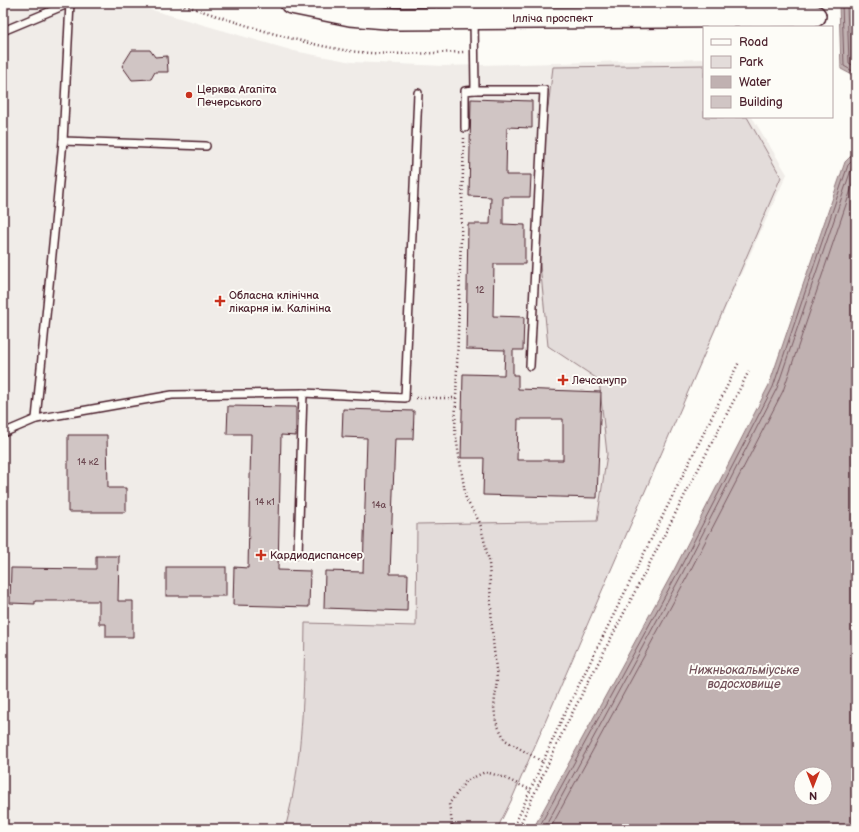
<svg xmlns="http://www.w3.org/2000/svg" width="859" height="832" viewBox="0 0 859 832" font-family="'Balsamiq Sans',sans-serif">
<style>
.built{fill:#f0ece8}
.green{fill:#e3dcda;stroke:#967e82}
.water{fill:#c0b1b1;stroke:#91777b;fill-rule:evenodd}
.lines{fill:none;stroke-linecap:round;stroke-linejoin:round}
.shore{stroke:#795961;stroke-width:1}
.building{fill:#d0c5c4;stroke:#4a1f2b;fill-rule:evenodd}
.lane-casing{stroke:#4a1f2b;stroke-width:10}
.secondary-casing{stroke:#4a1f2b;stroke-width:24}
.path{stroke:#4a1f2b;stroke-width:2.5;stroke-dasharray:1 3;stroke-linecap:butt}
.lane{stroke:#fdfcf7;stroke-width:7}
.secondary{stroke:#fdfcf7;stroke-width:21}
.poi-dot{fill:#c8321e;stroke:#fdfcf7;stroke-width:1.5}
.labels{text-anchor:middle;stroke-width:4;stroke-linejoin:round;paint-order:stroke}
.number-label{font-size:9px;fill:#6c4851}
.street-label{font-size:11px;fill:#4a1f2b;stroke:#fdfcf7}
.poi-label{font-size:11px;fill:#4a1f2b;stroke:#fdfcf7;text-anchor:start}
.water-label{font-size:12px;font-style:italic;fill:#73525a;stroke:#fdfcf7}
</style>
<rect width="100%" height="100%" fill="#fdfcf7"/>
<filter id="ink" filterUnits="userSpaceOnUse"><feTurbulence type="fractalNoise" baseFrequency=".025" numOctaves="2"/><feDisplacementMap in="SourceGraphic" scale="8" xChannelSelector="R" yChannelSelector="G"/><feConvolveMatrix kernelMatrix="1 2 1 2 8 2 1 2 1" color-interpolation-filters="sRGB"/></filter>
<g filter="url(#ink)">
<!-- built -->
<path class="built" d="M3 3H128L294 51 352 62 445 66 704 59V117H752L787 174 621 536 421 829H3Z"/>
<!-- green -->
<path class="green" d="M704 65V117H747L781 177 511 801 497 829H285C303 762 304 692 305 623L416 626 417 524 597 521 607 454 599 380 548 346 535 213 553 67Z"/>
<!-- water -->
<g class="water">
<path d="M839 3H856V77L841 69Z"/>
<path d="M856 151V829H533L674 570 769 385 845 162ZM801 774H825V798H801Z"/>
</g>
<g class="lines">
<!-- shore -->
<g class="shore">
<path d="M842 3 844 66 856 73"/>
<path d="M847 3 849 63 856 67"/>
<path d="M854 3 856 60"/>
<path d="M538 829 678 572 773 387 848 165 856 157"/>
<path d="M544 829 682 574 777 388 852 167 856 164"/>
<path d="M550 829 687 577 783 391 856 175"/>
</g>
</g>
<!-- building -->
<g class="building">
<path d="M81 3H93L92 6Z"/>
<path d="M132 50H150L155 57 167 56 168 72H155L151 79 132 80 122 66Z"/>
<path d="M471 99 532 101V128L507 127 506 175H531L530 197H503V224L525 225V264H494L493 316 524 317 523 350H513V375H518V389L601 392 597 498 483 495 484 458H461L463 374 504 375 505 350 466 349 468 224H490L491 197 469 196ZM518 419H563V460H517Z"/>
<path d="M228 406 296 407V436L281 435 278 570 310 571 309 607 233 605 234 567 248 568 251 434H227Z"/>
<path d="M343 409 414 411 413 439H395L390 574H408L407 611 324 608 325 571 363 572 367 438 342 437Z"/>
<path d="M68 435H107L108 488H126V512H68Z"/>
<path d="M96 556H119L118 601H133V637H106V624H99V601H35V604L10 603 11 568 96 569Z"/>
<rect x="166" y="567" width="60" height="29"/>
</g>
<g class="lines">
<!-- lane casing -->
<g class="lane-casing">
<g id="lane">
<path d="M70 3 63 141 206 146"/>
<path d="M474 19 475 90H544L530 366"/>
<path d="M3 31 70 3"/>
<path d="M465 128V91L475 90"/>
<path d="M36 419 172 395 303 393 405 398 418 93"/>
<path d="M3 433 36 419 63 141"/>
<path d="M298 554 303 393"/>
</g>
</g>
<!-- secondary casing -->
<g class="secondary-casing">
<g id="secondary">
<path id="s1" d="M291 3 350 15 398 19 815 16"/>
</g>
</g>
<!-- path -->
<g class="path">
<path d="M177 3C234 21 291 42 350 51 387 56 426 53 464 52"/>
<path d="M464 138 455 431 466 499 480 523 489 561 492 630 497 679 494 707 496 722 505 740 543 762"/>
<path d="M416 398H456"/>
<path d="M453 829 449 804 466 781 485 772 500 776 531 790"/>
<path d="M513 829 561 721 739 362"/>
<path d="M518 829 565 727 749 371"/>
</g>
<!-- lane -->
<use href="#lane" class="lane"/>
<!-- secondary -->
<use href="#secondary" class="secondary"/>
</g>
</g>
<!-- markers -->
<g class="poi-dot">
<circle cx="189" cy="95" r="4"/>
<path d="M218 295h4v4h4v4h-4v4h-4v-4h-4v-4h4z"/>
<path d="M561 374h4v4h4v4h-4v4h-4v-4h-4v-4h4z"/>
<path d="M259 549h4v4h4v4h-4v4h-4v-4h-4v-4h4z"/>
</g>
<g class="labels">
<!-- number labels -->
<g class="number-label">
<text x="480" y="293">12</text>
<text x="88" y="465">14 к2</text>
<text x="265" y="505">14 к1</text>
<text x="379" y="508">14а</text>
</g>
<!-- street labels -->
<g class="street-label">
<text dy="4" stroke="none"><textPath href="#s1" startOffset="263">Ілліча проспект</textPath></text>
</g>
<!-- poi labels -->
<g class="poi-label">
<text x="197" y="93">Церква Агапіта<tspan x="197" dy="13">Печерського</tspan></text>
<text x="229" y="299">Обласна клінічна<tspan x="229" dy="13">лікарня ім. Калініна</tspan></text>
<text x="572" y="384">Лечсанупр</text>
<text x="270" y="559">Кардиодиспансер</text>
</g>
<!-- water labels -->
<g class="water-label">
<text x="744" y="674">Нижньокальміуське<tspan x="744" dy="14">водосховище</tspan></text>
</g>
</g>
<!-- margin -->
<rect width="859" height="832" fill="none" stroke="#fdfcf7" stroke-width="16"/>
<rect x="8" y="8" width="843" height="816" fill="none" stroke="#4a1f2b" stroke-width="1.5" filter="url(#ink)"/>
<!-- legend -->
<rect x="703" y="26" width="130" height="92" fill="#fdfcf7" stroke="#b5a4a5"/>
<rect x="711" y="39" width="20" height="6" fill="#fdfcf7" stroke="#b5a4a5"/>
<text x="739" y="46" font-size="12" fill="#4a1f2b">Road</text>
<rect x="711" y="56" width="20" height="12" fill="#e3dcda" stroke="#b5a4a5"/>
<text x="739" y="66" font-size="12" fill="#4a1f2b">Park</text>
<rect x="711" y="76" width="20" height="12" fill="#c0b1b1" stroke="#b5a4a5"/>
<text x="739" y="86" font-size="12" fill="#4a1f2b">Water</text>
<rect x="711" y="96" width="20" height="12" fill="#d0c5c4" stroke="#b5a4a5"/>
<text x="739" y="106" font-size="12" fill="#4a1f2b">Building</text>
<!-- north arrow -->
<g transform="translate(813 786) rotate(180)"><circle r="19" fill="#fdfcf7" stroke="#b5a4a5"/>
<path d="M0-3L7 15L0 10L-7 15Z" fill="#c8321e"/>
<text y="-6" font-size="11" font-weight="bold" text-anchor="middle" fill="#4a1f2b">N</text>
</g>
</svg>
